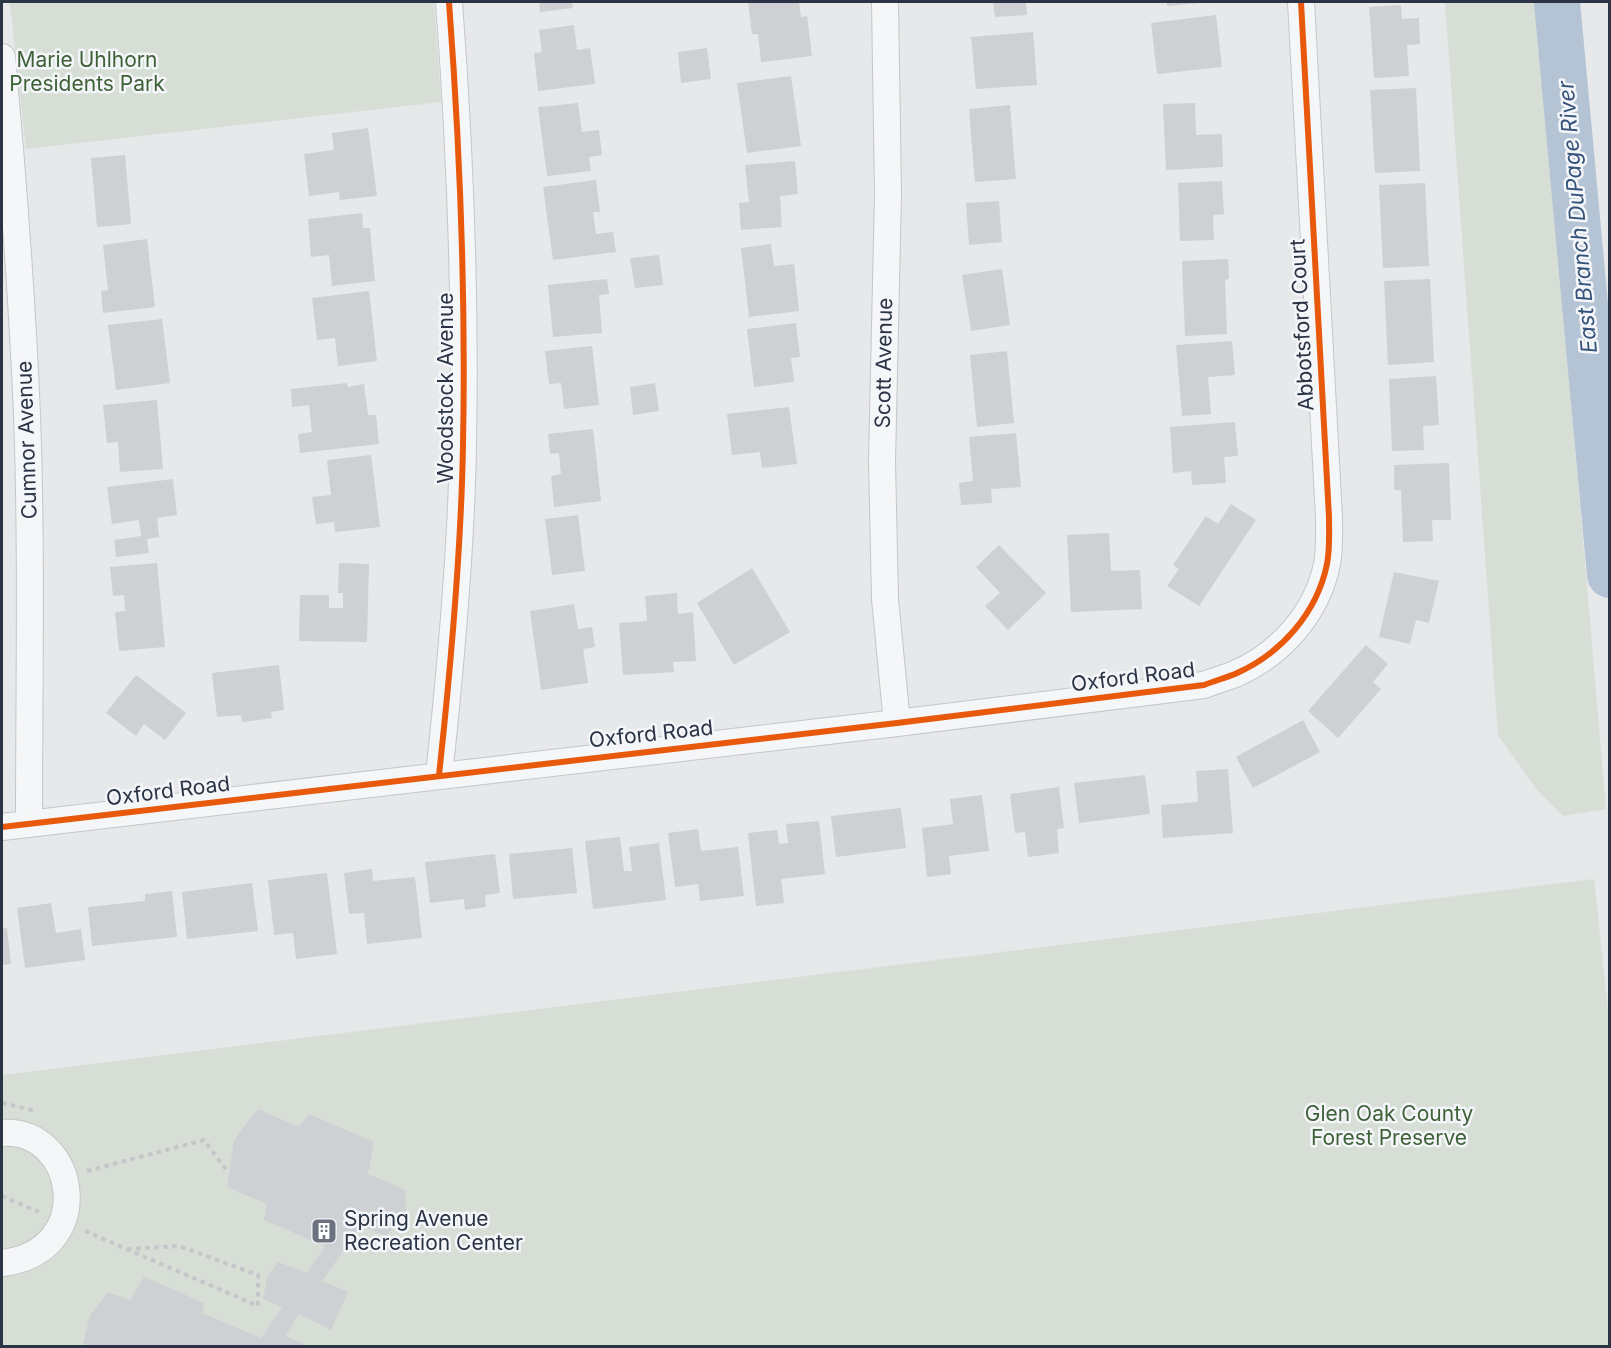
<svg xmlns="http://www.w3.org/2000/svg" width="1611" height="1348" viewBox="0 0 1611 1348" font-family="Inter,sans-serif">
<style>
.green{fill:#d6ded6}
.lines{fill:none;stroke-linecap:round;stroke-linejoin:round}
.river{stroke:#b4c4d5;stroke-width:46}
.building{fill:#ced0d3}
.minor-casing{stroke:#c4c6c8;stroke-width:28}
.path{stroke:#c5c6ca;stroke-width:4;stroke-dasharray:4.5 4.5;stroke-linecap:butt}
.minor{stroke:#f5f6f7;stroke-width:26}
.cycleway-casing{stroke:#f4f6f9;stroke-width:10}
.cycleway{stroke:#e8590c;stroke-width:6}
.labels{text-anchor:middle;stroke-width:5;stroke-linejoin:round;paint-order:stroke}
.park-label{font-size:21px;fill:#3f6138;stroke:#f4f6f9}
.street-label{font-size:21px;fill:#2b3445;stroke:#f4f6f9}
.poi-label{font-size:21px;fill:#2b3445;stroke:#f4f6f9;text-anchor:start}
.water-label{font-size:22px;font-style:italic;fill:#34527a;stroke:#f4f6f9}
</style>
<rect width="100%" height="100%" fill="#e6e8ea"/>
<!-- green -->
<g class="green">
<path d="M10 2H434L441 102 26 149Z"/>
<path d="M1445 2H1537L1606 809 1563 816 1537 790 1498 735Z"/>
<path d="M1594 879 1610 1028 1609 1346H2V1075Z"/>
</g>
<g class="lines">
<!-- river -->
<path class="river" d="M1557 2 1610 575"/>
</g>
<!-- building -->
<g class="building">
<path d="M539 2H572L573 8 540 12Z"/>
<path d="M748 2H799L801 17 807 16 812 56 761 62 758 34H752Z"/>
<path d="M993 2H1026L1027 15 995 17Z"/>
<path d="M1167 2H1199V3L1167 6Z"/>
<path d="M1401 5 1402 19 1419 18 1420 44 1407 45 1409 76 1374 78 1369 7Z"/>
<path d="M1216 15 1222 67 1157 74 1151 23Z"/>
<path d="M574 25 577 50 590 48 595 84 538 91 534 53 542 52 539 30Z"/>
<path d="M1033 32 1037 85 976 89 971 37Z"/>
<path d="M707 48 711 79 681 83 678 52Z"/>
<path d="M791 76 801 146 747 153 737 83Z"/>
<path d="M1416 88 1420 171 1375 173 1370 90Z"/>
<path d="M578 103 582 132 599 130 602 155 589 157 591 171 547 176 538 107Z"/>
<path d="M1195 103 1196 135 1222 134 1223 167 1166 170 1163 104Z"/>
<path d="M1010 105 1016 179 975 182 969 109Z"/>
<path d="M368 128 377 196 340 200 339 192 309 196 304 154 334 150 332 133Z"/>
<path d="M125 155 131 224 97 227 91 158Z"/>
<path d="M795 161 798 194 780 196 782 227 741 230 739 203 749 202 745 165Z"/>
<path d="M596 180 600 212H593L596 234 613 232 616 252 553 260 543 187Z"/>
<path d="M1222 181 1224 214 1213 215 1214 240 1180 241 1178 183Z"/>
<path d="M1425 183 1429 266 1383 268 1379 185Z"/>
<path d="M999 201 1002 242 969 245 966 203Z"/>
<path d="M362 213 363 228H370L375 281 332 286 329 255 311 257 308 219Z"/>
<path d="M147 239 155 307 103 313 101 291 108 290 103 245Z"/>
<path d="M771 244 774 266 794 264 799 311 749 317 741 248Z"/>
<path d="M659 255 663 285 635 288 630 258Z"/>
<path d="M1228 259 1229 279 1225 280 1227 334 1185 336 1182 261Z"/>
<path d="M1002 269 1010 325 971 331 962 275Z"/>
<path d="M607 279 609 294 599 295 602 333 553 337 548 285Z"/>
<path d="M1430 279 1434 362 1388 365 1384 281Z"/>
<path d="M369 291 377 361 338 366 335 338 317 340 312 298Z"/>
<path d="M162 319 170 383 116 390 108 325Z"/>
<path d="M796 323 800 357 791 358 794 382 754 387 747 329Z"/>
<path d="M1232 341 1235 375 1208 377 1211 414 1182 416 1176 345Z"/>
<path d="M592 346 599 405 564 409 561 383 549 384 545 351Z"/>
<path d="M1007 351 1014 423 977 427 970 355Z"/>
<path d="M1436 376 1439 425 1423 426 1424 450 1392 451 1389 379Z"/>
<path d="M347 383 348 387 364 384 368 415H376L379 444 300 453 298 434 312 432 309 405 292 407 291 389Z"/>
<path d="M655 383 659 411 633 415 630 387Z"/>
<path d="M157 400 163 469 120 472 118 442 107 443 103 405Z"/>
<path d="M789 407 797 464 762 468 760 452 732 455 727 414Z"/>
<path d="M1235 422 1238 456 1224 457 1226 483 1192 485 1191 471 1173 473 1170 427Z"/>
<path d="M593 429 601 501 554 507 551 476 561 474 559 453 550 454 548 434Z"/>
<path d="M1016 433 1021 487 991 489 992 503 961 505 959 483 973 481 969 437Z"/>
<path d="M371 455 380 527 335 532 334 522 316 524 312 497 331 495 327 460Z"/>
<path d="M1449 463 1451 520H1432L1433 541 1403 542 1401 490H1394V465Z"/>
<path d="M173 479 177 515 157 518 159 537 147 539 149 553 116 557 114 540 141 536 139 520 112 524 107 487Z"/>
<path d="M1231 504 1256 520 1199 606 1167 586 1179 569 1173 565 1206 516 1218 524Z"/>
<path d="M578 515 585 571 552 575 545 519Z"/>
<path d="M1109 533 1111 571 1140 570 1142 609 1071 612 1067 535Z"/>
<path d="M999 545 1046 593 1008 630 985 606 1000 593 976 567Z"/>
<path d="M157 563 165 647 119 651 115 612 125 611 124 595 113 596 110 567Z"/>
<path d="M339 563 369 564 367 642 299 641 300 595H329V608H343V593H338Z"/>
<path d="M752 568 790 632 734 665 697 603Z"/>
<path d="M1394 572 1439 581 1429 623 1416 620 1410 644 1379 637Z"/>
<path d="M677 593 678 614 693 612 696 661 673 662 674 672 623 675 619 623 647 621 645 596Z"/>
<path d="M574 604 578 629 592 627 595 647 583 649 588 683 541 690 530 611Z"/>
<path d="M1366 645 1388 664 1373 682 1381 689 1338 738 1308 711Z"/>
<path d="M279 665 284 710 271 712 272 718 242 722 241 715 217 717 212 673Z"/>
<path d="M136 675 186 713 165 740 144 724 136 736 106 713Z"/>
<path d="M1303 720 1320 752 1253 788 1236 757Z"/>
<path d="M1228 769 1233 833 1163 838 1161 805 1198 802 1196 771Z"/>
<path d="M1145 775 1150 814 1079 823 1074 783Z"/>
<path d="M1059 787 1064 828 1057 829 1059 853 1028 857 1025 832 1015 833 1010 794Z"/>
<path d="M982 795 989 851 949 856 951 874 927 877 922 828 953 824 950 799Z"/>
<path d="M901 808 906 848 836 857 831 816Z"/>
<path d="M819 821 825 874 781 879 784 903 756 906 748 833 777 830 779 844 788 843 786 824Z"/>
<path d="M698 829 701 851 738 847 744 896 700 901 698 884 675 887 668 833Z"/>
<path d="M620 837 624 871H632L629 847 659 843 666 900 593 909 585 841Z"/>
<path d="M572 848 577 893 513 899 509 854Z"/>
<path d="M495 854 500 893 485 895 486 907 465 910 464 899 430 903 425 862Z"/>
<path d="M372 869 373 881 415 877 422 938 367 944 364 913 349 914 344 873Z"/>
<path d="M327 873 337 954 296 959 293 933 274 935 268 880Z"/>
<path d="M252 883 258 931 187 939 182 892Z"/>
<path d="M172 891 177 937 92 946 88 907 145 901V894Z"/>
<path d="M51 903 56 933 81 929 85 960 25 968 17 908Z"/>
<path d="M7 928 11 964 2 965V929Z"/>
<path d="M258 1109 299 1127 309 1114 374 1142 368 1174 405 1190 406 1213 386 1236 361 1226 322 1281 348 1292 331 1330 299 1314 285 1336 308 1346H90L83 1344 90 1315 108 1292 130 1300 144 1277 204 1303 202 1313 261 1338 282 1307 263 1299 267 1278 278 1262 307 1273 325 1246 264 1220 267 1204 227 1187 234 1140Z"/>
</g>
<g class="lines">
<!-- minor casing -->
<g class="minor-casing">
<g id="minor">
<path d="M885 2 888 194 882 461 885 599 897 723"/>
<path d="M2 57C13 177 22 296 27 415 32 552 29 688 29 824"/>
<path d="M439 775C451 665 461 556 463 445 466 297 460 149 449 2"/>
<path d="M2 827 897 723 1204 685C1214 681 1225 678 1235 674 1281 654 1317 613 1327 564 1330 549 1329 532 1329 517L1301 2"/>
<path d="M2 1133C78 1128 98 1252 2 1263"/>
</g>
</g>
<!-- path -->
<g class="path">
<path d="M2 1103 36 1111"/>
<path d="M87 1171 204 1140 228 1172"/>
<path d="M2 1196 39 1212"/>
<path d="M85 1231 258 1306V1275L179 1246 126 1249"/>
</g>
<!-- minor -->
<use href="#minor" class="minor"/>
<!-- cycleway casing -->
<g class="cycleway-casing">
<g id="cycleway">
<path d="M439 775C451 665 461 556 463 445 466 297 460 149 449 2"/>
<path d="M2 827 897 723 1204 685C1214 681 1225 678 1235 674 1281 654 1317 613 1327 564 1330 549 1329 532 1329 517L1301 2"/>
</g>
</g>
<!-- cycleway -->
<use href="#cycleway" class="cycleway"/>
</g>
<!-- icons -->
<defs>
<g id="building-square" transform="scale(1.35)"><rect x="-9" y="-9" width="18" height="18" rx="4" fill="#6c737f" stroke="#f4f6f9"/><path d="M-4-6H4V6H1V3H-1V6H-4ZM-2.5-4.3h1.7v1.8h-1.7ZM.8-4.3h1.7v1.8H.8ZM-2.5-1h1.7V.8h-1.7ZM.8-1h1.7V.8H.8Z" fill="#fff"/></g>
</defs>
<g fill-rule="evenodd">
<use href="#building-square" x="324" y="1231"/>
</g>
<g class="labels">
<!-- park labels -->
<g class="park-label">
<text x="87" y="67">Marie Uhlhorn<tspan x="87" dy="24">Presidents Park</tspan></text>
<text x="1389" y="1121">Glen Oak County<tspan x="1389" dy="24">Forest Preserve</tspan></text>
</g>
<!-- street labels -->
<g class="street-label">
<text transform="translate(1302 325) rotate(-93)" y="7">Abbotsford Court</text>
<text transform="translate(884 363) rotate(-89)" y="7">Scott Avenue</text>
<text transform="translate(446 388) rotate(-90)" y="7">Woodstock Avenue</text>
<text transform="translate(27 440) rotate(-92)" y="7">Cumnor Avenue</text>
<text transform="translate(1133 677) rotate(-7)" y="7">Oxford Road</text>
<text transform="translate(651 734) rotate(-6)" y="7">Oxford Road</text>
<text transform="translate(168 791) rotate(-7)" y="7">Oxford Road</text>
</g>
<!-- poi labels -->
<g class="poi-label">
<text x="344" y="1226">Spring Avenue<tspan x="344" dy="24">Recreation Center</tspan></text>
</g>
<!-- water labels -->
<g class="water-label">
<text transform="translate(1577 217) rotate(-95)" y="8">East Branch DuPage River</text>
</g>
</g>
<!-- border -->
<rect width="1611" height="1348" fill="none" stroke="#2b3445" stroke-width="6"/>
</svg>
